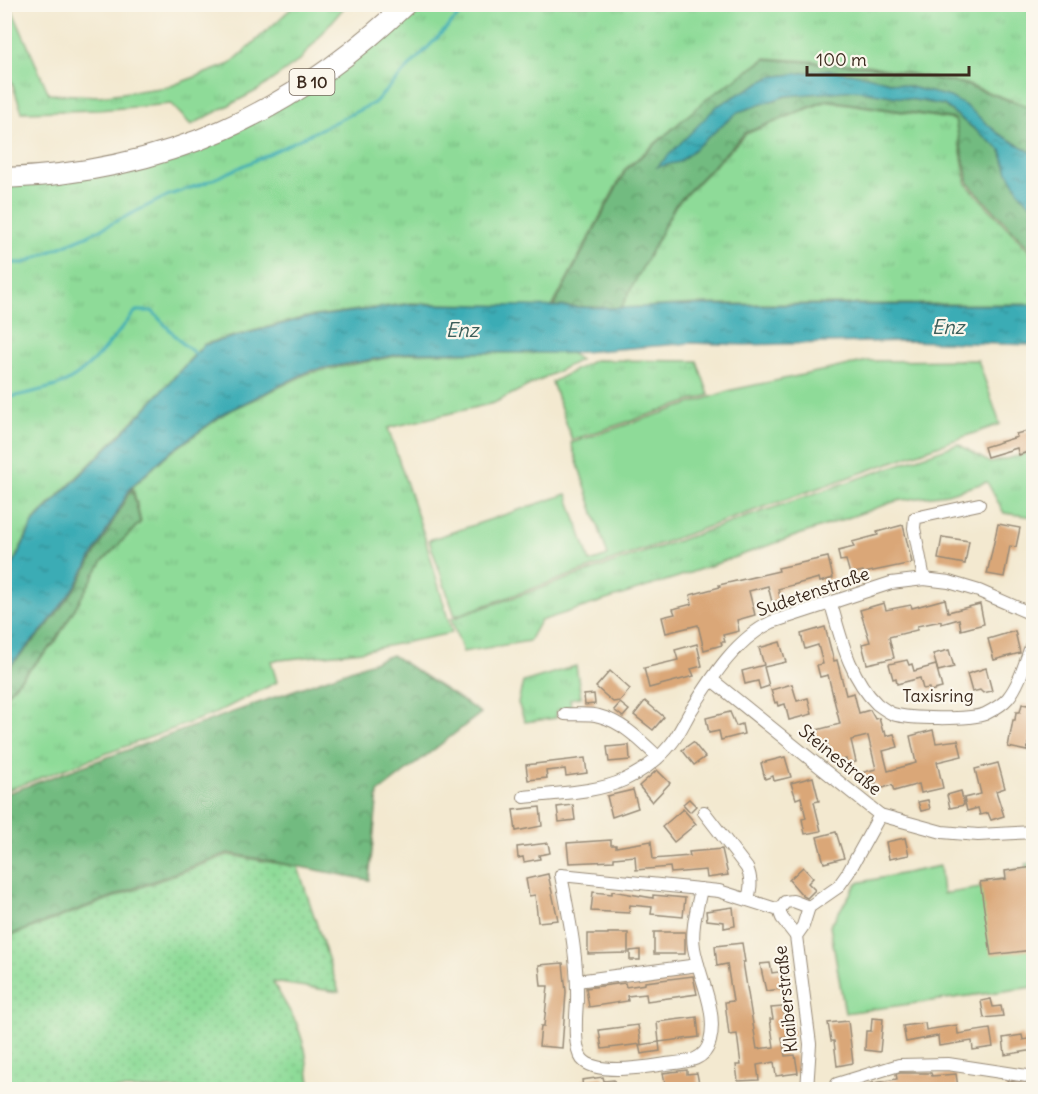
<svg xmlns="http://www.w3.org/2000/svg" width="1038" height="1094" viewBox="0 0 1038 1094" font-family="Delius,sans-serif">
<style>
.grass{fill:url(#grass-tufts);stroke:#64825b;stroke-width:1.5}
.forest{fill:url(#forest-crowns);stroke:#56724f;stroke-width:1.5}
.garden{fill:url(#garden-dots);stroke:#64825b;stroke-width:1.5}
.pitch{fill:#8edb98;stroke:#64825b;stroke-width:1.5}
.water{fill:url(#water-ripples);stroke:#3b6b6a;stroke-width:1.5}
.lines{fill:none;stroke-linecap:round;stroke-linejoin:round}
.stream{stroke:#3bacb5;stroke-width:3}
.building{fill:#daa778}
.minor-casing{stroke:#978a77;stroke-width:14}
.primary-casing{stroke:#978a77;stroke-width:22}
.minor{stroke:#fff;stroke-width:12}
.primary{stroke:#fff;stroke-width:20}
.labels{text-anchor:middle;stroke-width:4.5;stroke-linejoin:round;paint-order:stroke}
.shield{fill:#fbf7ec;stroke:#75685c;stroke-width:1.5}
.shield-label{font-size:16px;font-weight:bold;fill:#3b2a1e}
.street-label{font-size:18px;fill:#3b2a1e;stroke:#fbf7ec}
.water-label{font-size:20px;font-style:italic;fill:#3b5e5a;stroke:#fbf7ec}
</style>
<defs>
<pattern id="grass-tufts" width="24" height="20" patternUnits="userSpaceOnUse" patternTransform="scale(1.5)"><rect width="24" height="20" fill="#8edb98"/><path d="M3 7l-1-3M5 7V3M7 7l1-3M15 17l-1-3M17 17v-4M19 17l1-3" fill="none" stroke="#7bbc83"/></pattern>
<pattern id="forest-crowns" width="20" height="18" patternUnits="userSpaceOnUse" patternTransform="scale(1.5)"><rect width="20" height="18" fill="#72bb80"/><path d="M2 6a3 3 0 1 1 6 0M12 15a3 3 0 1 1 6 0" fill="none" stroke="#5f9868"/></pattern>
<pattern id="garden-dots" width="8" height="8" patternUnits="userSpaceOnUse" patternTransform="scale(1.5)"><rect width="8" height="8" fill="#8edb98"/><path d="M2 2h.1M6 6h.1" fill="none" stroke="#7bbc83" stroke-width="1.8" stroke-linecap="round"/></pattern>
<pattern id="water-ripples" width="26" height="14" patternUnits="userSpaceOnUse" patternTransform="scale(1.5)"><rect width="26" height="14" fill="#3bacb5"/><path d="M2 4q2-2 4 0t4 0M15 11q2-2 4 0t4 0" fill="none" stroke="#338c93"/></pattern>
</defs>
<rect width="100%" height="100%" fill="#fbf7ec"/>
<filter id="ink" filterUnits="userSpaceOnUse"><feTurbulence type="fractalNoise" baseFrequency=".0167" numOctaves="2"/><feDisplacementMap in="SourceGraphic" scale="12" xChannelSelector="R" yChannelSelector="G"/><feConvolveMatrix kernelMatrix="1 2 1 2 8 2 1 2 1" color-interpolation-filters="sRGB"/></filter>
<filter id="wash" filterUnits="userSpaceOnUse"><feTurbulence type="fractalNoise" baseFrequency=".008" numOctaves="4" result="noise"/><feDisplacementMap in="SourceGraphic" scale="24" xChannelSelector="R" yChannelSelector="G"/><feGaussianBlur stdDeviation="1.35" result="paint"/><feColorMatrix in="noise" values="0 0 0 0 0 0 0 0 0 0 0 0 0 0 0 0 0 1.4 0 .05"/><feComposite in="paint" operator="in"/></filter>
<g filter="url(#wash)">
<rect width="100%" height="100%" fill="#f3e9d0"/>
<!-- grass -->
<g class="grass">
<path d="M4 5H10L49 94 99 96 168 87 230 64 295 5H346L300 60 258 90 191 125 171 104 98 110 22 112 5 63Z"/>
<path d="M415 5H1033V108L966 84 867 65 766 58 708 98 625 169 552 307 411 303 305 317 204 344 139 415 34 520 5 579V181L205 143Z"/>
<path d="M827 101 955 120 967 185 1033 255V304H697L621 308 676 205 746 134Z"/>
<path d="M413 353H570L580 360 494 403 388 428 425 538 452 633 362 651 271 661 277 682 216 713 5 791V696L55 643 102 562 141 522 133 487 165 457 226 413 309 373Z"/>
<path d="M594 360 697 361 709 395 572 440 552 382Z"/>
<path d="M958 444 990 463 1033 452V517L1004 513 987 482 947 494 896 501 678 577 540 621 529 641 463 652 451 619Z"/>
<path d="M576 666 581 697 570 699 571 707 557 710 556 718 525 722 518 703 523 682Z"/>
</g>
<!-- forest -->
<g class="forest">
<path d="M766 59 866 66 966 85 1033 109V153L999 134 966 106 950 97 862 75 825 70 770 77 717 106 679 162 738 112 786 96 856 90 943 105 1001 150 1007 170 1021 195 1033 206V252L969 184 955 119 827 100 745 133 675 205 621 308 554 306 626 170 708 98Z"/>
<path d="M132 488 140 522 102 562 54 643 5 695V672L46 628 77 586Z"/>
<path d="M392 655 481 713 378 793 369 880 228 853 5 937V794Z"/>
</g>
<!-- garden -->
<path class="garden" d="M228 855 298 867 339 992 273 982 297 1024 305 1049 311 1089H5V938Z"/>
<!-- pitch -->
<g class="pitch">
<path d="M978 360 1000 424 455 616 429 540 567 494 590 562 608 556 571 443 732 390 868 361Z"/>
<path d="M1033 863V987L845 1013 830 926 857 883 940 866 943 894 981 888 980 882 1006 879 1005 871 1026 868V864Z"/>
</g>
<!-- water -->
<g class="water">
<path d="M825 70 862 75 950 97 966 106 999 134 1033 153V206L1021 195 1007 170 1001 150 944 105 856 90 786 96 738 112 679 162 657 167 717 106 770 77Z"/>
<path d="M411 304 620 308 697 305H1033V345L908 341 745 345 692 343 570 353 412 352 309 371 226 412 165 456 131 487 76 585 45 627 5 671V581L34 522 140 415 204 345 305 318Z"/>
</g>
<g class="lines">
<!-- stream -->
<g class="stream">
<path d="M4 263H24L91 234 169 195 205 183 269 154 374 103 470 4"/>
<path d="M4 399C22 394 41 391 59 385 89 374 115 335 136 311H152L183 344 196 354"/>
</g>
</g>
<g id="blocks">
<!-- building -->
<g class="building">
<path d="M1034 429V450L1019 455 1017 448 987 457 984 447 1017 437 1016 434Z"/>
<path d="M998 524 1020 528 1016 547 1010 546 1004 577 987 574Z"/>
<path d="M903 525 912 563 864 573 863 571 850 574 846 560 840 561 838 551 854 547 852 542 878 535 877 532Z"/>
<path d="M942 537 969 541 965 564 938 559Z"/>
<path d="M828 557 833 578 820 582 819 578 778 589 781 600 772 602 768 586 749 591 755 615 737 620 739 631 723 635 725 642H721L722 645 704 650 698 625 666 633 662 617 675 614 673 609 692 604 690 595 720 587 719 585 779 571 778 568Z"/>
<path d="M945 599 948 612 980 604 984 624 961 630 959 619 941 624V621L917 626V630L889 637 894 658 867 664 862 644 870 642 860 610 884 603 886 610 911 605 912 608Z"/>
<path d="M825 627 834 661 837 660 846 695 854 693 859 713 870 710 875 719 879 718 883 732 885 731 886 736 894 734 898 747 883 751 888 771 916 763 910 736 933 730 936 743 958 740 962 756 937 762 943 788 921 793 919 784 894 791 892 785 877 790 876 783 865 786 861 773 876 769 868 736 851 740 856 762 847 764 846 759 832 763 827 741 813 745 809 732 840 724 828 675 820 677 817 665 823 664 818 645 805 649 801 634Z"/>
<path d="M1015 631 1020 653 994 660 988 639Z"/>
<path d="M780 642 786 662 764 667 769 686 760 689 758 681 745 684 742 671 764 665 759 648Z"/>
<path d="M697 644 702 666 691 669 694 676 649 688 644 668 678 660 675 650Z"/>
<path d="M949 650 954 667 938 671 933 654Z"/>
<path d="M907 660 909 665 912 664 914 671 936 665 942 688 930 691 929 688 923 689 920 678 897 684 896 678 893 679 889 664Z"/>
<path d="M986 668 992 691 983 693 980 690 972 692 967 674Z"/>
<path d="M610 671 630 689 620 701 613 702 596 687Z"/>
<path d="M792 684 797 701 808 698 812 714 789 720 785 704 778 706 777 702 775 703 771 690Z"/>
<path d="M594 694 595 704 585 705 584 695Z"/>
<path d="M645 701 664 717 653 730 634 715Z"/>
<path d="M620 703 629 710 623 717 614 710Z"/>
<path d="M1022 704 1034 706V724L1027 751 1008 747 1013 720H1015L1016 712H1020Z"/>
<path d="M730 712 736 726 742 724 744 734 721 740 719 731 709 733 706 718Z"/>
<path d="M693 742 705 757 694 765 682 750Z"/>
<path d="M629 745 630 760 609 762 607 747Z"/>
<path d="M785 757 791 777 774 781 773 776 765 779 761 763Z"/>
<path d="M585 758 587 773 566 776 565 769 555 770 546 771 547 778 528 780 526 765Z"/>
<path d="M998 763 1005 788 996 791 1004 816 991 820 988 813 980 815 978 808 967 811 964 798 981 794 975 769Z"/>
<path d="M657 770 670 783 652 802 639 786Z"/>
<path d="M813 777 819 801 814 802 821 831 805 834 802 819 806 818 801 797 796 799 791 783Z"/>
<path d="M633 790 638 808 612 817 607 796Z"/>
<path d="M961 791 964 805 950 808 947 795Z"/>
<path d="M689 799 696 806 690 812 683 804Z"/>
<path d="M928 800 930 809 921 811 918 802Z"/>
<path d="M573 805 575 820 559 822 557 807Z"/>
<path d="M540 807 542 826 516 831 513 810Z"/>
<path d="M683 809 696 824 674 842 662 827Z"/>
<path d="M836 832 844 858 824 863 817 837Z"/>
<path d="M905 838 909 855 889 859 886 842Z"/>
<path d="M611 840V845H616V847L651 841 653 859 690 856 689 852 722 849 728 875 707 878 706 870 671 873 670 867 636 870 635 856 614 858V861L569 863 567 843Z"/>
<path d="M548 843 550 853 539 855 540 859 524 862 523 857 518 858 517 847Z"/>
<path d="M803 867 813 878 808 883 815 890 807 898 803 896 789 880Z"/>
<path d="M1033 867V950L991 955 980 882 1006 879 1005 871Z"/>
<path d="M548 874 558 920 538 922 535 895 529 896 526 879Z"/>
<path d="M612 891 653 898V895L685 898 683 917 651 914 652 907 630 905 629 913 591 911 593 892 612 894Z"/>
<path d="M733 907 735 926 724 928V922L707 920 706 911Z"/>
<rect x="654" y="932" width="31" height="22"/>
<path d="M608 933H628V953L588 954V934H608Z"/>
<path d="M742 943 745 962H743L757 1049 774 1047 770 1019H773L771 1008 783 1007 784 1018 792 1017 794 1035 782 1037 785 1056 795 1055 798 1073 776 1076 774 1062 757 1065 759 1080 738 1081 736 1065H741L737 1034 729 1035 725 1002 733 1001 727 964 717 966 715 946Z"/>
<path d="M640 950V960H630V951Z"/>
<path d="M563 963 566 992 562 1048 539 1046 541 1026H544L548 986H541L539 965Z"/>
<path d="M770 963 772 973 785 971 788 988 766 991 760 964Z"/>
<path d="M693 976 697 994 647 1001 646 994 627 996 628 1001 589 1007 586 988 625 983 626 987 645 984V982Z"/>
<path d="M991 999 993 1007 1001 1006 1003 1016 984 1018 981 1001Z"/>
<path d="M697 1017 699 1037 659 1042 657 1022Z"/>
<path d="M872 1018 883 1019 880 1052 865 1050 866 1031H871Z"/>
<path d="M848 1021 853 1063 837 1066 834 1041H831L828 1023Z"/>
<path d="M925 1023 926 1030 957 1025 958 1034 990 1029 993 1047 973 1050 972 1041 939 1046 938 1036 906 1042 903 1026Z"/>
<path d="M638 1025 641 1044 602 1049 599 1030Z"/>
<path d="M1022 1035 1023 1040 1034 1038V1050L1005 1055 1003 1038Z"/>
<path d="M659 1042 660 1051 641 1054 639 1045Z"/>
<path d="M687 1070V1074L697 1073 699 1084 689 1085 690 1089H666L663 1073Z"/>
<path d="M900 1073H931L932 1076 956 1074 958 1087 939 1089H868V1084L897 1079 896 1074Z"/>
<path d="M603 1077 604 1081 614 1080 616 1089H583L582 1080Z"/>
<path d="M1007 1081 1030 1085 1029 1089H1005Z"/>
</g>
</g>
</g>
<g filter="url(#ink)">
<use href="#blocks" fill-opacity="0" stroke="#978a77" stroke-width="1.5"/>
<g class="lines">
<!-- minor casing -->
<g class="minor-casing">
<g id="minor">
<path d="M924 579 914 528 915 518 979 504"/>
<path d="M831 604C841 639 850 678 877 704 881 707 888 712 893 714 908 719 969 720 985 714 991 711 1003 704 1008 698 1021 682 1026 658 1034 639"/>
<path d="M712 680 880 815 942 832 978 835 1034 832"/>
<path d="M565 714C576 715 589 713 599 716 623 722 641 741 658 757"/>
<path d="M524 797C555 793 596 793 624 780 641 772 659 759 671 744 680 733 685 720 692 709 713 676 736 639 772 622L891 583 924 579 949 582 979 591 1034 615"/>
<path d="M704 812 747 868C752 879 751 888 748 899"/>
<path d="M701 889C697 909 691 928 694 948 699 977 718 1011 710 1041 705 1062 685 1062 666 1064 647 1067 596 1076 582 1059 573 1047 576 1016 577 1001 578 958 569 917 561 875L719 891 779 910 782 918 796 936"/>
<path d="M779 910 785 902 793 901 809 907"/>
<path d="M577 981 698 965"/>
<path d="M837 1084 899 1065 948 1064 1034 1077"/>
<path d="M807 1090 810 1044 796 936 803 926 809 907 838 887 848 873 880 815"/>
</g>
</g>
<!-- primary casing -->
<g class="primary-casing">
<path id="primary" d="M4 178C163 173 292 114 406 4"/>
</g>
<!-- minor -->
<use href="#minor" class="minor"/>
<!-- primary -->
<use href="#primary" class="primary"/>
</g>
</g>
<g class="labels">
<!-- shield labels -->
<rect class="shield" x="289.5" y="69" width="45" height="26" rx="4.5"/>
<g class="shield-label">
<text x="312" y="88">B 10</text>
</g>
<!-- street labels -->
<g class="street-label">
<text transform="translate(813 592) rotate(-19)" y="6">Sudetenstraße</text>
<text x="938" y="702">Taxisring</text>
<text transform="translate(840 760) rotate(39)" y="6">Steinestraße</text>
<text transform="translate(786 999) rotate(-96)" y="6">Klaiberstraße</text>
</g>
<!-- water labels -->
<g class="water-label">
<text x="948" y="334">Enz</text>
<text x="462" y="337">Enz</text>
</g>
</g>
<!-- margin -->
<rect width="1038" height="1094" fill="none" stroke="#fbf7ec" stroke-width="24"/>
<!-- scale -->
<path d="M807 66v9h162v-9" fill="none" stroke="#3b2a1e" stroke-width="3"/>
<text x="816" y="66" font-size="18" fill="#3b2a1e" stroke="#fbf7ec" stroke-width="4.5" paint-order="stroke">100 m</text>
</svg>
